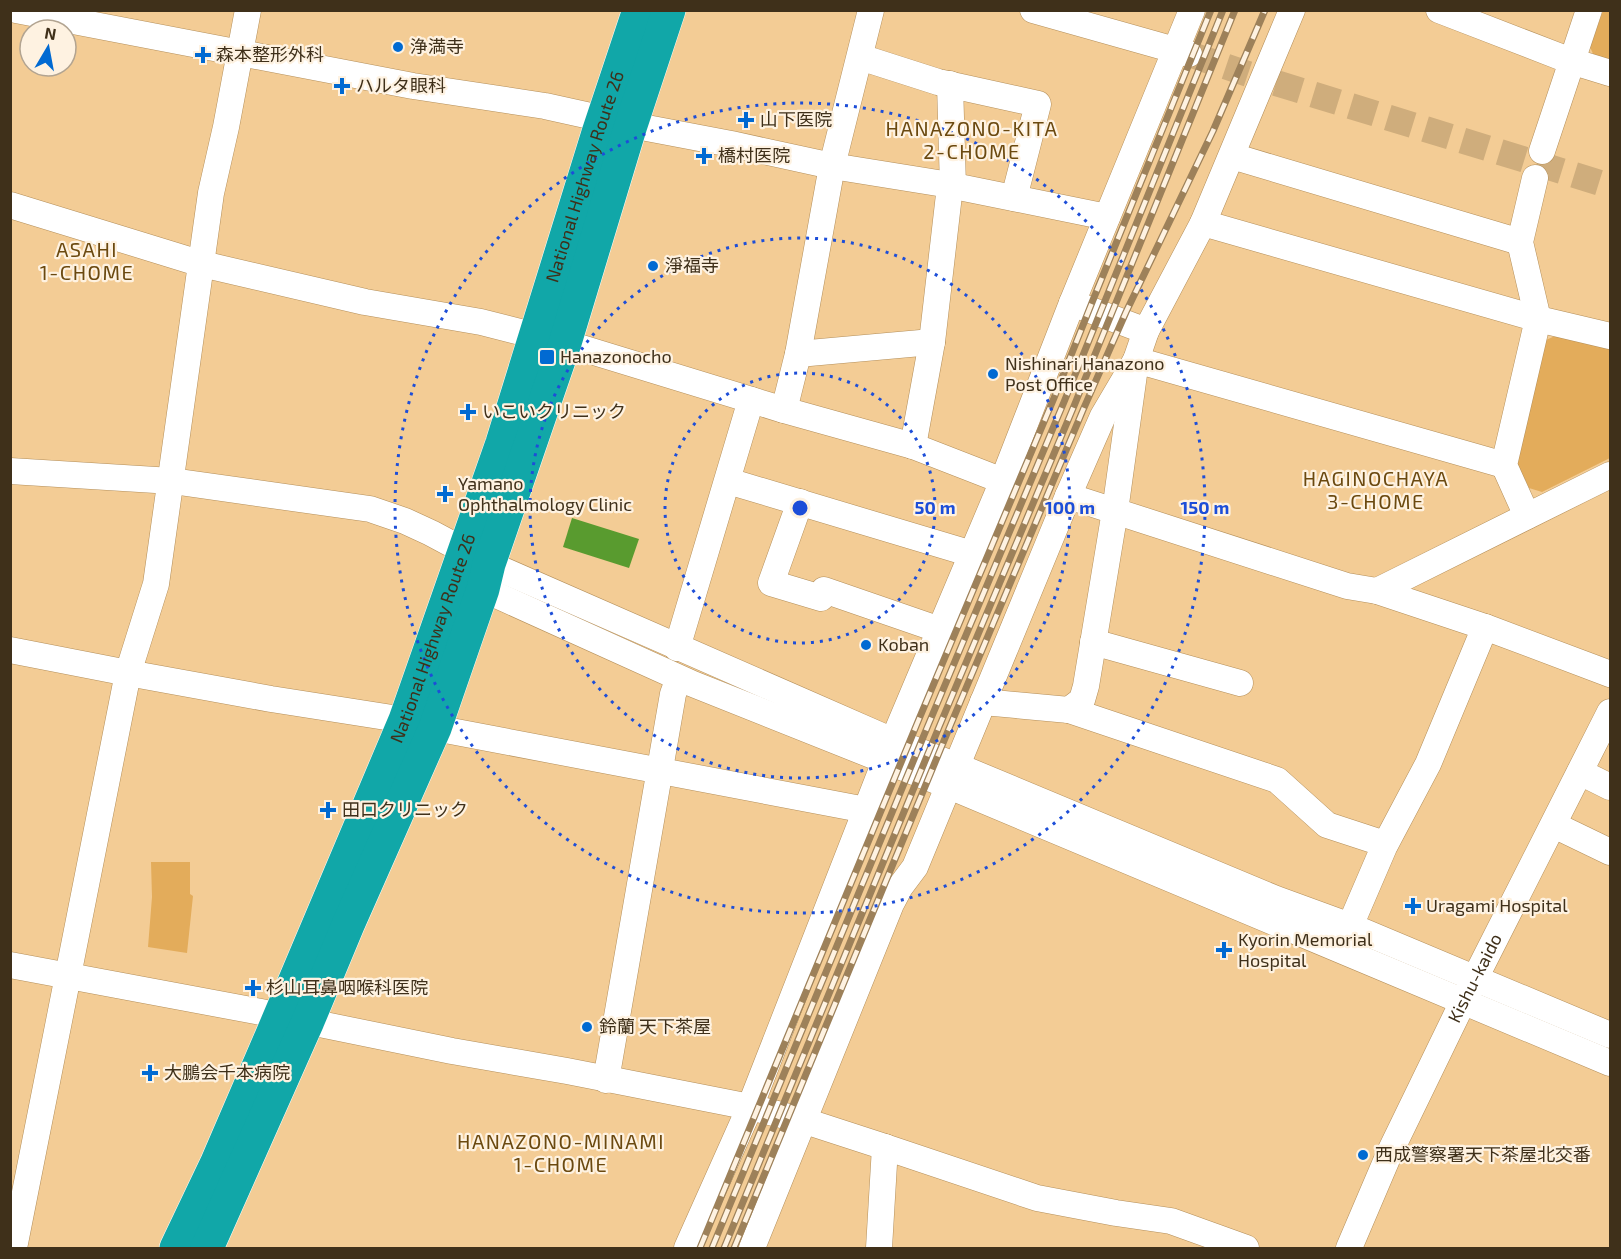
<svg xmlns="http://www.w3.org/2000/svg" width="1621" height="1259" viewBox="0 0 1621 1259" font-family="'Exo 2','Noto Sans JP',sans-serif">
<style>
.green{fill:#e3ac5b}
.water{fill:#599b2f}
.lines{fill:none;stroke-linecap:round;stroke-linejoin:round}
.minor-tunnel{stroke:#cfad7c;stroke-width:26;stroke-dasharray:26 13;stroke-linecap:butt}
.minor-casing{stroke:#b48f5a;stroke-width:27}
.highway-casing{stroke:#fff;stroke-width:34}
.minor{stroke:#fff;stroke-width:26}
.highway{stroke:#11a7a8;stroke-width:33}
.rail-casing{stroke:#9d815a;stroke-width:7}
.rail{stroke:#fef2e1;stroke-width:4.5;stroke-dasharray:14;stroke-linecap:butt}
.ring{fill:none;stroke:#1d4ed8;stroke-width:3;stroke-dasharray:3 6}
.poi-dot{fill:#016ad2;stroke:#fef2e1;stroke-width:2}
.labels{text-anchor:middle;stroke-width:4.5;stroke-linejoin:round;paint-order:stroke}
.poi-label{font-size:18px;fill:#3f301a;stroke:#fef2e1;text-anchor:start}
.street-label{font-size:18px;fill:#3f301a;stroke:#fef2e1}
.neighbourhood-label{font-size:20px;letter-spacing:1.5px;fill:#6b490f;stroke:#fef2e1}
.centre{fill:#1d4ed8;stroke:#fef2e1;stroke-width:3}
.ring-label{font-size:18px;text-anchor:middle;font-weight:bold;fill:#1d4ed8;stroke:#fef2e1;stroke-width:4.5;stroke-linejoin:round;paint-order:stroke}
</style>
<rect width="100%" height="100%" fill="#f3cc95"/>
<!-- green -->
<g class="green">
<path d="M1603 11H1610V61L1594 56 1590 47Z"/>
<path d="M1555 336 1610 348V458L1542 492 1529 488 1516 461 1546 340Z"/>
<path d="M151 862H190V894L193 896 187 953 148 947 152 897Z"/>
</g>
<!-- water -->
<path class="water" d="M572 518 639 539 629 568 563 547Z"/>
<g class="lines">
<!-- minor-tunnel -->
<g class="minor-tunnel">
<path d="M1189 54 1248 74"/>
<path d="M1276 83 1610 186"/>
</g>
<!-- minor casing -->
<g class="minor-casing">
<g id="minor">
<path d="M16 10 413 86 545 106 631 125 731 144 832 166 944 184 1107 217"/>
<path d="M1033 10 1189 54"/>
<path d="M1439 10 1571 61 1610 73"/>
<path d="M860 57 938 82 1038 104 1014 198"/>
<path d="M950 84 953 187"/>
<path d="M1542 151 1589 10"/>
<path d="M1232 156 1520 242"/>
<path d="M10 205 202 264 365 302 481 322 536 336"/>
<path d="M1203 223 1538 319 1610 336"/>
<path d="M1072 303 1146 331"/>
<path d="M565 343 784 410 913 446 1003 481"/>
<path d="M798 354 932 342"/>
<path d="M784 410 798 354 832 166 871 10"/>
<path d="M913 446 932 342 950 186"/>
<path d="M10 471 172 481 370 509 405 521 431 533 489 564 893 741 957 766 1276 899 1350 926 1610 1035"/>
<path d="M728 481 972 554"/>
<path d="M1068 496 1347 586 1377 591 1485 627 1610 674"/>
<path d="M800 502 771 583 821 598 824 590 940 630"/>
<path d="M1527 516 1504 465 1538 319 1520 242 1535 178"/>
<path d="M475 573 483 589 693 684 949 786 1610 1063"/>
<path d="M1377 591 1610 475"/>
<path d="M1093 642 1240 683"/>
<path d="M677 648 751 400"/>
<path d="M10 650 128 673 271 699 405 720"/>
<path d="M983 702 1069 710 1277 780 1327 825 1385 844"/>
<path d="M1069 710 1082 700 1086 686 1115 511 1136 360 1504 465"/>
<path d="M435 728 866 810"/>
<path d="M1580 772 1610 787"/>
<path d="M1554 825 1610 852"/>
<path d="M1350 926 1384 847 1428 764 1485 627"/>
<path d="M10 965 261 1012 452 1051 567 1071 750 1107 805 1121 885 1147 1037 1198 1116 1213 1171 1221 1246 1248"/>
<path d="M606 1080 673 694 676 686"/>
<path d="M14 1248 128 673 156 584 211 193 226 127 248 10"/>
<path d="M687 1248 750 1107 893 741 1002 483 1072 303 1192 10"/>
<path d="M752 1248C799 1134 844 1019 891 904L900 887 915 867 1068 496 1103 416 1136 360 1146 331 1203 223 1292 10"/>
<path d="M879 1248 885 1147"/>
<path id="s1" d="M1349 1248 1390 1152 1457 1014 1610 712"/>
</g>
</g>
<!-- highway casing -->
<g class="highway-casing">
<g id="highway">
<path id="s2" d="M176 1248 217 1162 273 1032 405 720 502 443 598 133 639 10"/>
<path d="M207 1248 308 1021 348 925 435 728 483 589 489 564 565 343 631 125 669 10"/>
</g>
</g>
<!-- minor -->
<use href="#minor" class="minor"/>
<!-- highway -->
<use href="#highway" class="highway"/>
<!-- rail casing -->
<g class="rail-casing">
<g id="rail">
<path d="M700 1248 919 719 1054 398 1093 300 1211 10"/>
<path d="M712 1248 929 723 1064 402 1223 10"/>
<path d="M724 1248 939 727 1074 406 1235 10"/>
<path d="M734 1248 948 731 1083 410 1126 312 1213 131 1265 10"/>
</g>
</g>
<!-- rail -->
<use href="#rail" class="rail"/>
</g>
<!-- distance rings -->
<g class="ring">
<circle cx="800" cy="508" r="135"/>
<circle cx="800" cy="508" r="270"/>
<circle cx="800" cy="508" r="405"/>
</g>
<!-- markers -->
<g class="poi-dot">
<circle cx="398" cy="47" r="6"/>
<path d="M200 46h6v6h6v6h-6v6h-6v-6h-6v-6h6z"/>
<path d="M339 77h6v6h6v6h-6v6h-6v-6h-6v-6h6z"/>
<path d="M743 111h6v6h6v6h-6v6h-6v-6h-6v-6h6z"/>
<path d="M701 147h6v6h6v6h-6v6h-6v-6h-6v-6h6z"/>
<circle cx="653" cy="266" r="6"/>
<rect x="539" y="349" width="16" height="16" rx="3"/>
<circle cx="993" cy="374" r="6"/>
<path d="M465 403h6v6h6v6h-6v6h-6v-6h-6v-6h6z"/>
<path d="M442 485h6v6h6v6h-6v6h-6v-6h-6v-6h6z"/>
<circle cx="866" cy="645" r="6"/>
<path d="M325 801h6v6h6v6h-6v6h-6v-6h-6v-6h6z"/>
<path d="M1410 897h6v6h6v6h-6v6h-6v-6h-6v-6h6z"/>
<path d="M1221 941h6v6h6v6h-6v6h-6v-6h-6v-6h6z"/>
<path d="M250 979h6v6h6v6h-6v6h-6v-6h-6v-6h6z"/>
<circle cx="587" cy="1027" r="6"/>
<path d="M147 1064h6v6h6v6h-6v6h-6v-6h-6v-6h6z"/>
<circle cx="1363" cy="1155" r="6"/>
</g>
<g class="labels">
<!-- poi labels -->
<g class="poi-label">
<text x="410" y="53">浄満寺</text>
<text x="216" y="61">森本整形外科</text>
<text x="356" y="92">ハルタ眼科</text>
<text x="760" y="126">山下医院</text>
<text x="718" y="162">橋村医院</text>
<text x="665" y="272">淨福寺</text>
<text x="560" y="363">Hanazonocho</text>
<text x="1005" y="370">Nishinari Hanazono<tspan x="1005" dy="21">Post Office</tspan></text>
<text x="482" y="418">いこいクリニック</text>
<text x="458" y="490">Yamano<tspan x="458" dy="21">Ophthalmology Clinic</tspan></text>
<text x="878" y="651">Koban</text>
<text x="342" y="816">田口クリニック</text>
<text x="1426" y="912">Uragami Hospital</text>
<text x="1238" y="946">Kyorin Memorial<tspan x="1238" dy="21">Hospital</tspan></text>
<text x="266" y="994">杉山耳鼻咽喉科医院</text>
<text x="599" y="1033">鈴蘭 天下茶屋</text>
<text x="164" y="1079">大鵬会千本病院</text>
<text x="1375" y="1161">西成警察署天下茶屋北交番</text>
</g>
<!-- street labels -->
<g class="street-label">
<text dy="6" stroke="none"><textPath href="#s2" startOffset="1148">National Highway Route 26</textPath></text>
<text dy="6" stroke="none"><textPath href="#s2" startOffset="662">National Highway Route 26</textPath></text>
<text dy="6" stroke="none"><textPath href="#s1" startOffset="298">Kishu-kaido</textPath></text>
</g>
<!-- neighbourhood labels -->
<g class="neighbourhood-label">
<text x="972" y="136">HANAZONO-KITA<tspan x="972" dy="23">2-CHOME</tspan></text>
<text x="87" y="257">ASAHI<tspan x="87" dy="23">1-CHOME</tspan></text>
<text x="1376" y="486">HAGINOCHAYA<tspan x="1376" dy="23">3-CHOME</tspan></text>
<text x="561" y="1149">HANAZONO-MINAMI<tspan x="561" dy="23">1-CHOME</tspan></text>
</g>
</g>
<circle cx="800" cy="508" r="9" class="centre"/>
<g class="ring-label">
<text x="935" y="514">50 m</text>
<text x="1070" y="514">100 m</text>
<text x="1205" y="514">150 m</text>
</g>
<!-- border -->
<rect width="1621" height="1259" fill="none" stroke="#3f301a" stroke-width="24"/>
<!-- north arrow -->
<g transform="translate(48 48) rotate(10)"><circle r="28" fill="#fef2e1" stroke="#b2a491" stroke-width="1.5"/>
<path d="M0-4.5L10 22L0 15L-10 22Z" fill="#016ad2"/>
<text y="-9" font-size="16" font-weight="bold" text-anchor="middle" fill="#3f301a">N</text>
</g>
</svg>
